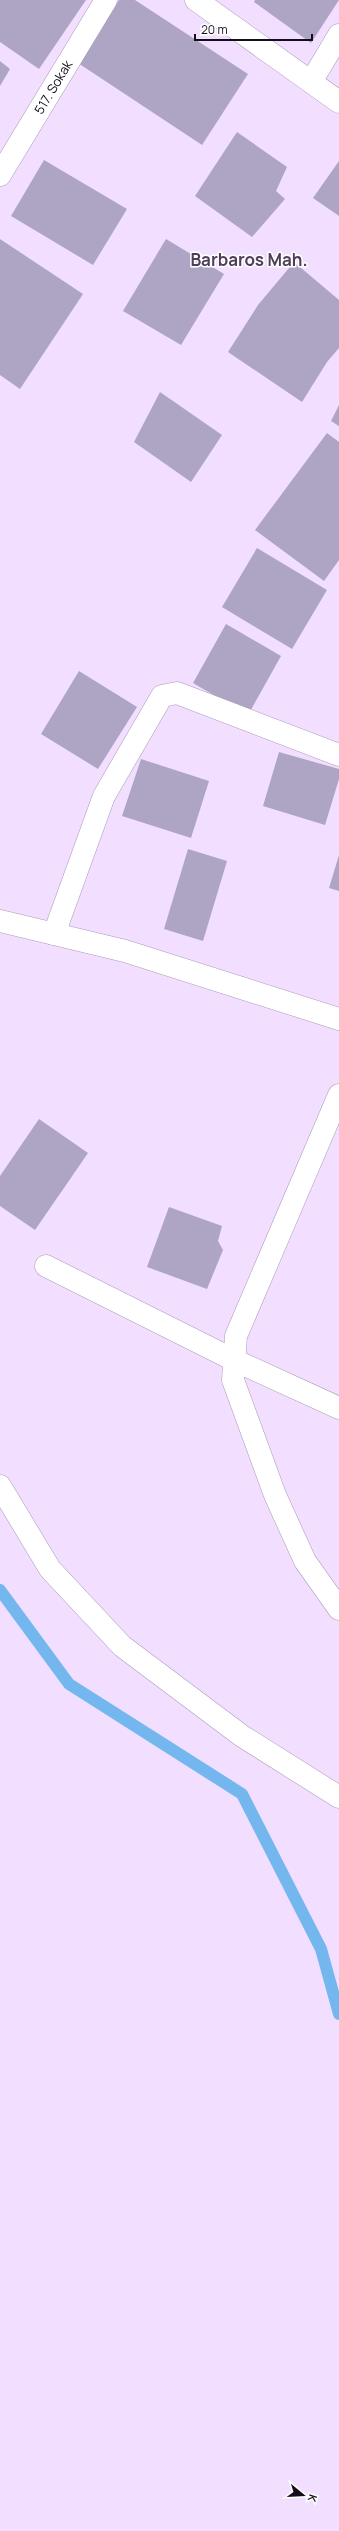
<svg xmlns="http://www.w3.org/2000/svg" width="339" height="2531" viewBox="0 0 339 2531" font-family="Manrope,sans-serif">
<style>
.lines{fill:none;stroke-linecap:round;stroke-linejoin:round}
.stream{stroke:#74b7ef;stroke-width:12}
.building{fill:#aea4c4}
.minor-casing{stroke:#ab9ab8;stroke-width:23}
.minor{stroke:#fff;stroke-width:22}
.labels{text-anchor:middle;stroke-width:3;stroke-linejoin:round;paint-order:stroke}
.street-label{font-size:13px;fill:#140e18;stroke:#fff}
.district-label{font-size:17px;font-weight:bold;fill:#4e3e58;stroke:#fff}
</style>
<rect width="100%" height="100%" fill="#f2dfff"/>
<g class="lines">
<!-- stream -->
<path class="stream" d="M0 1590 69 1684 242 1794 321 1949 339 2014"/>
</g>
<!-- building -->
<g class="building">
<path d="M0 0H86L39 69 0 42Z"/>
<path d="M119 0H135L248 74 202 145 78 63Z"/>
<path d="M255 0H339L311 43 254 2Z"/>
<path d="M0 61 10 69 0 86Z"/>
<path d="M237 132 287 167 276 191 285 199 252 237 195 196Z"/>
<path d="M44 160 127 209 93 265 11 216Z"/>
<path d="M339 161V216L313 198Z"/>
<path d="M0 239 83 294 20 389 0 375Z"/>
<path d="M166 239 224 274 181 345 123 311Z"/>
<path d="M294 262 339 300V348L327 362 302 402 228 352 258 305Z"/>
<path d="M160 392 222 435 191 482 134 442Z"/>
<path d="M339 405V426L331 421Z"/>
<path d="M327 433 339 442V560L324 581 255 530Z"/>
<path d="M257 548 327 590 292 649 222 607Z"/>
<path d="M226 624 281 656 248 715 193 683Z"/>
<path d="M79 671 137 707 98 769 41 734Z"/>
<path d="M279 752 339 769V779L325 825 263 806Z"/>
<path d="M141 759 209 781 191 838 122 816Z"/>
<path d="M188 849 227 861 203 941 164 929Z"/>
<path d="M339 855V891L329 888Z"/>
<path d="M39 1119 88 1153 35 1230 0 1206V1176Z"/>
<path d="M169 1207 222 1226 218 1241 223 1250 207 1289 147 1267Z"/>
</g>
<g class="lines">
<!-- minor casing -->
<g class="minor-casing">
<g id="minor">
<path d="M196 0 339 102"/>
<path d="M311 82 339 35"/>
<path d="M0 175 106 0"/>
<path d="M0 921 125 951 339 1019"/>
<path d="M54 934 104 796 162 696 177 693 339 755"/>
<path d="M339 1095 236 1336 233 1380 275 1495 305 1561 339 1609"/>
<path d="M46 1266 234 1360 339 1408"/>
<path d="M0 1486 50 1569 122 1646 242 1736 339 1797"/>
</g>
</g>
<!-- minor -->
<use href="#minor" class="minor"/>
</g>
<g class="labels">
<!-- street labels -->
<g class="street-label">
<text transform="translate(53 87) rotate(-59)" y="5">517. Sokak</text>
</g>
<!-- district labels -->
<g class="district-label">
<text x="249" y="266">Barbaros Mah.</text>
</g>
</g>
<!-- north arrow -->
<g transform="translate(303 2495) rotate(108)" stroke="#ffffff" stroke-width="3" paint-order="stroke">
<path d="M0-3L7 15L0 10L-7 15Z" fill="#140e18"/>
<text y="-6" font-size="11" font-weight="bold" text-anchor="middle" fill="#140e18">K</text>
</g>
<!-- scale -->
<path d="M195 34v6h117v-6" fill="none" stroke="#140e18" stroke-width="2"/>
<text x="201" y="34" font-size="12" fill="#140e18" stroke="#ffffff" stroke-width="3" paint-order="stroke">20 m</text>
</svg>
